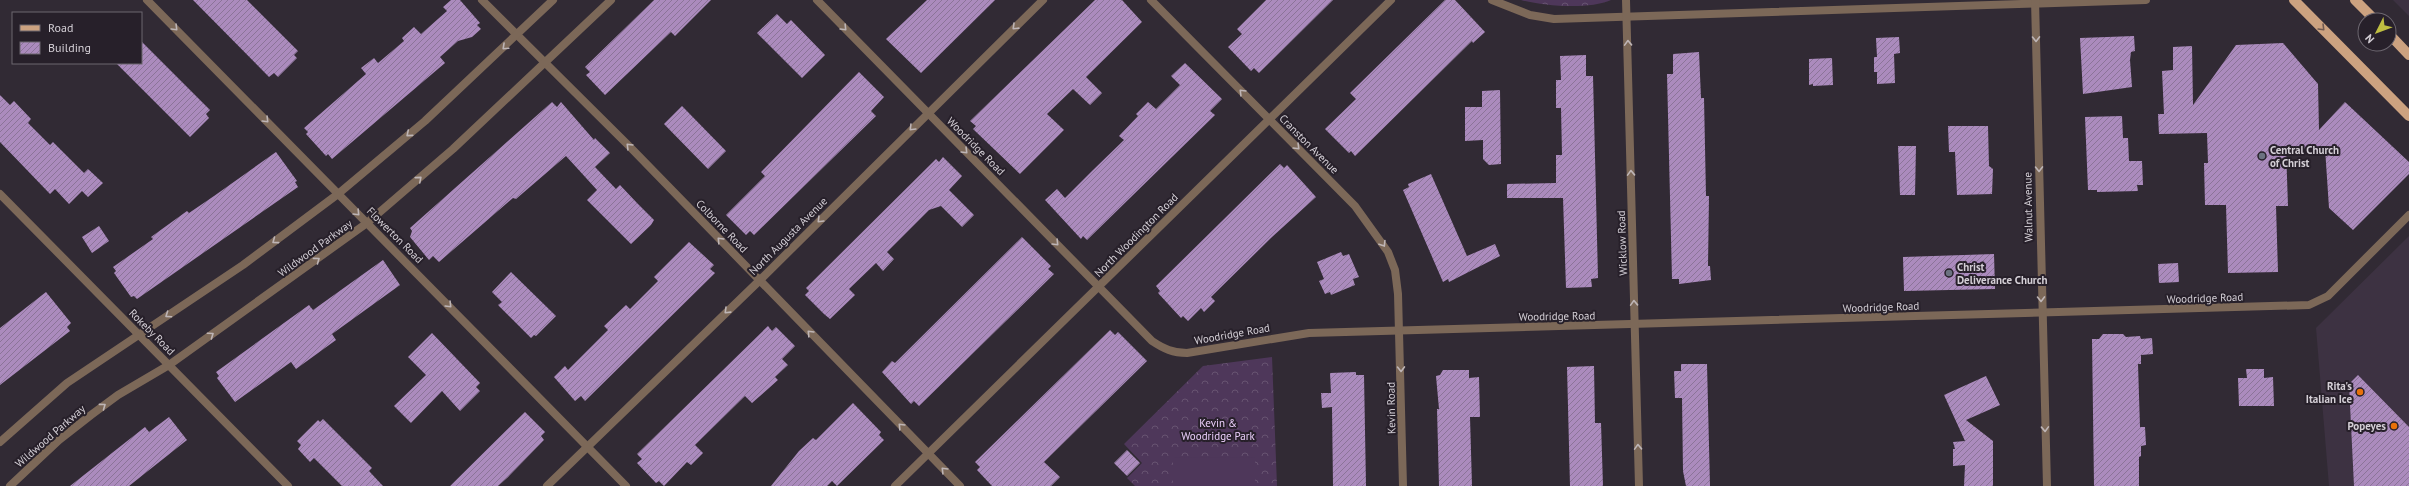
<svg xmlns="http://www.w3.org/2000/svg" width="2409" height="486" viewBox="0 0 2409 486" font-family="'PT Sans',sans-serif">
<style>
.built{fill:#3d3242}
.forest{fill:url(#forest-crowns)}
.pitch{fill:#4e375a}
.building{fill:url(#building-hatch)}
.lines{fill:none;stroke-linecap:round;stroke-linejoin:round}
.minor{stroke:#7c6858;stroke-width:8}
.tertiary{stroke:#7c6858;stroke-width:8}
.primary{stroke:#cca280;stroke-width:10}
.oneway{stroke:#beb5b6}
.oneway2{stroke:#715a51}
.worship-dot{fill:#6b7280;stroke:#27202a;stroke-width:1.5}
.food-dot{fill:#e8710a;stroke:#27202a;stroke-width:1.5}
.labels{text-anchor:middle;stroke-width:4;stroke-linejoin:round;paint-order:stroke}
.street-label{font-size:11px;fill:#d4cfd6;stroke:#27202a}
.poi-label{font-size:11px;font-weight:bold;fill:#d4cfd6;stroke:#27202a;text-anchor:start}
.park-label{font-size:11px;fill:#e9cdf9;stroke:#27202a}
</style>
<defs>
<pattern id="forest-crowns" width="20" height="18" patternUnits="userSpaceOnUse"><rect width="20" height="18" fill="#4e375a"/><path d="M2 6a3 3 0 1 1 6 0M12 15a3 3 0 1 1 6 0" fill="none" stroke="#675371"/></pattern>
<pattern id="building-hatch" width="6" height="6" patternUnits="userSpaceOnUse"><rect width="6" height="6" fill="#ab8bbd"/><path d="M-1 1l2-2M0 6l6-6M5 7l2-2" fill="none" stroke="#8b7498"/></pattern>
</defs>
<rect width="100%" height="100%" fill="#312a34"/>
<!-- built -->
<g class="built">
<path d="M2393 0H2409V16Z"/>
<path d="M2409 236V486H2329L2316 328Z"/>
</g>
<!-- forest -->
<g class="forest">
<path d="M1521 0H1611C1589 10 1543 6 1521 0Z"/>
<path d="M1272 357 1277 486H1135L1127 478 1142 463 1124 444 1203 366Z"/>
</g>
<!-- pitch -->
<path class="pitch" d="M1255 457V486H1173V458Z"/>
<!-- building -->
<g class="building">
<path d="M193 0H247L298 51 294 55 297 58 278 77 274 73 269 77Z"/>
<path d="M451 0H460L480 23 477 25 481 29 472 37 458 41 440 57 445 63 332 159 328 154 326 156 306 134 308 132 304 128 366 74 361 68 374 58 378 63 404 41 402 38 414 27 421 34 447 11 443 7Z"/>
<path d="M654 0H711L675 36 671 32 605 95 586 75 590 72 585 67Z"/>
<path d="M927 0H995L921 73 886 39Z"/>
<path d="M1095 0H1122L1142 22 1086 77 1102 93 1090 105 1073 89 1047 114 1064 130 1020 174 973 129 976 126 970 121Z"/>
<path d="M1266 0H1333L1259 73 1254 68 1251 71 1228 47 1242 34 1237 29Z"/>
<path d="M1445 0H1455L1485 32 1473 43 1472 41 1355 156 1351 151 1349 153 1325 129 1356 99 1350 93Z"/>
<path d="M777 14 787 24 791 20 825 55 802 78 757 33Z"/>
<path d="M2134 36 2135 51 2131 52 2130 60 2132 87 2083 94 2080 38Z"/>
<path d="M1899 37 1900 53 1894 54 1895 83 1877 84V72H1874V57H1877L1876 38Z"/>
<path d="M141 41 210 110 206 114 209 118 190 137 116 63H141Z"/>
<path d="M2283 43 2318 84 2319 130 2345 102 2409 162V174L2353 230 2329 208 2325 148 2286 149 2288 206H2276L2278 272 2228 273 2226 205H2205L2204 163H2208L2207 133 2159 134 2158 114H2164L2162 71 2173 70V47L2192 46 2193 105 2236 45Z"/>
<path d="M1699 52 1701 98H1704L1706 196H1709L1708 266H1710L1711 280 1679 284V279H1672L1667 74H1673V54Z"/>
<path d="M1586 55V76H1593L1598 278 1591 279 1592 287 1566 288 1563 198H1507V184L1556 183V155H1562L1561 108H1556V80H1561L1560 56Z"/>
<path d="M1832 58 1833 85 1813 86V84L1809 85V59Z"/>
<path d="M1185 63 1222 99 1210 111 1215 115 1087 240 1083 236 1081 239 1045 200 1057 189 1065 198 1093 170 1124 140 1119 136 1138 116 1136 114 1148 102 1156 109 1180 85 1171 76Z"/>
<path d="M859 72 884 97 871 111 876 116 754 235 750 231 746 235 726 215 765 176 761 172Z"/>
<path d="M1500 90 1501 164 1489 165 1483 159V140L1465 141V107H1482V91Z"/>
<path d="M0 95 10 105 14 101 31 119 28 123 50 145 53 142 84 173 88 169 103 183 88 197 82 191 69 204 55 189 50 194 0 142Z"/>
<path d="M552 102 557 107 561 102 594 140 595 138 610 153 595 167 616 189 620 185 637 203 654 220 651 225 631 244 587 200 597 190 566 156 516 199 513 198 439 262 433 256 429 260 410 237 412 231 410 228Z"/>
<path d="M682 106 726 151 708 169 664 124Z"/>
<path d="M2122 116 2123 138H2128L2129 161H2142L2143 185H2137L2138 191 2097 192V190H2088L2085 117Z"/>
<path d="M1948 126H1988L1989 166 1993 169 1992 194 1957 195 1955 152H1949Z"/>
<path d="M1898 146H1916L1915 195H1900Z"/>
<path d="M276 152 297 181 295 182 298 187 137 299 134 296 131 297 114 273 116 271 113 267 153 239 151 237 187 211 189 213 214 196Z"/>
<path d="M943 157 962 176 949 190 974 215 962 227 941 206 929 210 887 252 894 259 883 271 876 263 849 289 855 295 830 319 824 314 805 295 809 291 806 288 936 159 939 162Z"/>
<path d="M1280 164 1284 168 1287 165 1316 197 1272 237 1211 297 1215 301 1204 312 1201 308 1188 321 1183 316 1181 318 1158 293 1160 291 1156 286Z"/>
<path d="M1431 174 1467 256 1495 244 1500 256 1449 282 1448 279 1443 282 1403 190 1409 187 1408 184Z"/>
<path d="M99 226 109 241 92 253 82 237Z"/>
<path d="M1022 237 1051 266 1048 269 1054 274 919 406 914 401 911 404 882 372 892 361 895 363Z"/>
<path d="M689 242 714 265 710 269 715 273 585 401 581 396 575 401 554 377 565 366 568 370 608 330 604 326 626 305 630 309 658 281 654 277Z"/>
<path d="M1341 252 1343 256 1349 254 1359 277 1353 279 1355 285 1331 295 1330 292 1325 294 1319 281 1324 279 1317 262Z"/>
<path d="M1994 254 1995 289 1904 291 1903 257Z"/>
<path d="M383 260 400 285 332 334 336 340 296 369 291 362 235 402 217 378 219 376 216 372 309 305 313 310Z"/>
<path d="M2178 263 2179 282 2159 283 2158 264Z"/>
<path d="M511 272 556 316 536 336 534 335 531 338 498 305 502 302 492 292Z"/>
<path d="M46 292 71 323 67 327 70 331 0 385V328Z"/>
<path d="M768 326 772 331 776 327 795 346 782 359 788 365 775 377 778 380 752 403 745 396 695 445 703 453 691 465 687 462 664 486 659 481 656 483 637 463 642 459 637 454Z"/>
<path d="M1110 330 1115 335 1118 332 1147 361 1044 462 1060 477 1051 486H992L977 470 980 467 975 462Z"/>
<path d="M432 333 480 383 476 387 480 391 460 411 442 391 411 423 394 406 426 375 408 357Z"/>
<path d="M2103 334H2123L2126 337 2140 336 2141 339 2152 338 2153 354 2141 355V364H2138L2140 427H2145L2146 445 2141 446V456L2139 457V486H2094L2092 339H2099Z"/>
<path d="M1681 364H1707L1710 486H1686L1683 471 1682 398H1675L1674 371H1681Z"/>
<path d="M1594 366 1595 423H1601L1603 486H1570L1567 367Z"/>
<path d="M2246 369H2264V378L2273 377 2274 406H2239L2238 378H2247Z"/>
<path d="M1443 370H1469V378L1479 377 1480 417H1470L1472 486H1439L1437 409H1439L1436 376 1440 375Z"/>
<path d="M1356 372V375H1364L1366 486H1333L1332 407 1322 408 1321 393H1331L1330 373Z"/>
<path d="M2358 375 2409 427V486H2354L2349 384Z"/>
<path d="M1986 376 2000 405 1966 420 1993 441V486H1964L1965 465 1953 466V449H1955L1953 442 1965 441 1944 395Z"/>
<path d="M853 403 881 432 879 435 884 440 837 486 832 481 827 486H771L799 451 813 438 816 440Z"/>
<path d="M525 412 545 432 541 436 544 440 507 478 498 486H450Z"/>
<path d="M169 417 187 440 129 486H70L145 427 149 432Z"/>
<path d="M323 419 372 468 369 471 383 486H342L314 458 310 462 298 449 301 445 297 441 318 420 320 422Z"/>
<path d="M1127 450 1140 463 1127 476 1114 463Z"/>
</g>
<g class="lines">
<!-- minor -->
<g class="minor">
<path d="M147 0 626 486"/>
<path d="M482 0 630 147 960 486"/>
<path d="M817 0 1152 341C1164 349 1173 353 1187 353L1309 333 2309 305 2328 296 2409 215"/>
<path d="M1151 0 1355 206 1388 252 1395 270 1398 294 1403 486"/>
<path d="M1492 0 1530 15 1554 19 2146 0"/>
<path d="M1626 0 1639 486"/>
<path d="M2035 0 2047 486"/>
<path d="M0 194 288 486"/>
<path d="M547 486 759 281 1043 0"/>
</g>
<!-- tertiary -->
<g class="tertiary">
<path d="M0 442 67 383 243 265 338 194 425 121 553 0"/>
<path d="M10 486 59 440 91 415 118 395 169 365 367 223 453 149 611 0"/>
<path d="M895 486 1391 0"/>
</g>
<!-- primary -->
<g class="primary">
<path d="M2294 0 2409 116"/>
<path d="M2355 0 2375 20"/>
<path d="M2389 34 2409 55"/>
</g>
</g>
<!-- one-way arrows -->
<defs><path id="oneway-chevron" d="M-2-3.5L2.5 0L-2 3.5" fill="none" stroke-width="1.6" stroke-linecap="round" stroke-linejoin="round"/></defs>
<g class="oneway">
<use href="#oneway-chevron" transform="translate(1015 27) rotate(136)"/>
<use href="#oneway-chevron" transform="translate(175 28) rotate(45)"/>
<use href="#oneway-chevron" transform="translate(844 28) rotate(46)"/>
<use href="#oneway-chevron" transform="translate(2036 39) rotate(89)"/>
<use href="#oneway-chevron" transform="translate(1628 43) rotate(-92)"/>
<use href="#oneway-chevron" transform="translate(505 47) rotate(137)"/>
<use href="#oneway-chevron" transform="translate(1242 92) rotate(-135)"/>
<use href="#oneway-chevron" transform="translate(266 120) rotate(45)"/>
<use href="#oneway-chevron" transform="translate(912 128) rotate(135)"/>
<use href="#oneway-chevron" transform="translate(409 134) rotate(140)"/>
<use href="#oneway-chevron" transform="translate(629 146) rotate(-135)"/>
<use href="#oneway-chevron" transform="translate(1297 147) rotate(45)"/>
<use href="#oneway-chevron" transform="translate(965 151) rotate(45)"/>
<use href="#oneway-chevron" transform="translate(2039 169) rotate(89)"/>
<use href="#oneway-chevron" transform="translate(1631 173) rotate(-92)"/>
<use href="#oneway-chevron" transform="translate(419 179) rotate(-41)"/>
<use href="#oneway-chevron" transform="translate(357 213) rotate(46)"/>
<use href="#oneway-chevron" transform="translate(820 220) rotate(135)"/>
<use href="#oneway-chevron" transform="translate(720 240) rotate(-134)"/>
<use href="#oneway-chevron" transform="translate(275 241) rotate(143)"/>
<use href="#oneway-chevron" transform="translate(1056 243) rotate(46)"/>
<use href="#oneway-chevron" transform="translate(1383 244) rotate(58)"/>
<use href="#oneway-chevron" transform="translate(317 260) rotate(-36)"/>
<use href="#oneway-chevron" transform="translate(2041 299) rotate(89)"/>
<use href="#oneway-chevron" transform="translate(1634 303) rotate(-92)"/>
<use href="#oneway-chevron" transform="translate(449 305) rotate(45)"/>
<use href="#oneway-chevron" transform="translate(727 311) rotate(136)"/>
<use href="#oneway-chevron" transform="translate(168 315) rotate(146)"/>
<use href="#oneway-chevron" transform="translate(810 333) rotate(-134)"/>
<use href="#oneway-chevron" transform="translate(211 335) rotate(-35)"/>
<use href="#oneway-chevron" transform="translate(1401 369) rotate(89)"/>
<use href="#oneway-chevron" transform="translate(103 406) rotate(-36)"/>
<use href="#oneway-chevron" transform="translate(901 426) rotate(-134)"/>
<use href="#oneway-chevron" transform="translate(2045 429) rotate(88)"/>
<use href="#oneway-chevron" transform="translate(1638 447) rotate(-92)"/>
<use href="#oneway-chevron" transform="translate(944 470) rotate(-135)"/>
</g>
<use class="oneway2" href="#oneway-chevron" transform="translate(2322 28) rotate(45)"/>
<!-- markers -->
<g class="worship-dot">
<circle cx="2262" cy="156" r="4"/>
<circle cx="1949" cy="273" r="4"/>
</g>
<g class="food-dot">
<circle cx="2360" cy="392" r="4"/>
<circle cx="2394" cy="426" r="4"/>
</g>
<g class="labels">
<!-- street labels -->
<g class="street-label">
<text transform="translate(1309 144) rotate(45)" y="4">Cranston Avenue</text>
<text transform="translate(976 146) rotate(45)" y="4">Woodridge Road</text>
<text transform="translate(2028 207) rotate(-91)" y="4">Walnut Avenue</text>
<text transform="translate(722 226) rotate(46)" y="4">Colborne Road</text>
<text transform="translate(395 235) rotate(45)" y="4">Flowerton Road</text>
<text transform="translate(1136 235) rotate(-45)" y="4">North Woodington Road</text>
<text transform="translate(788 236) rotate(-45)" y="4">North Augusta Avenue</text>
<text transform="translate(1622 243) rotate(-92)" y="4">Wicklow Road</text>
<text transform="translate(315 248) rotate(-36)" y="4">Wildwood Parkway</text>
<text transform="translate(2205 298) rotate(-2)" y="4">Woodridge Road</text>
<text transform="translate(1881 307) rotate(-2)" y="4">Woodridge Road</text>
<text transform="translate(1557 316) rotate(-1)" y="4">Woodridge Road</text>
<text transform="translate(152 332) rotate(45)" y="4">Rokeby Road</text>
<text transform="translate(1232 334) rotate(-10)" y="4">Woodridge Road</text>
<text transform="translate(1391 408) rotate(-91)" y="4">Kevin Road</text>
<text transform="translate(50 436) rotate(-41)" y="4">Wildwood Parkway</text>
</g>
<!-- poi labels -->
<g class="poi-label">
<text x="2270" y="154">Central Church<tspan x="2270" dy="13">of Christ</tspan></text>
<text x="1957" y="271">Christ<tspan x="1957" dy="13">Deliverance Church</tspan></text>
<text x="2352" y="390" text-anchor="end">Rita's<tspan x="2352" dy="13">Italian Ice</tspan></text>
<text x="2386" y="430" text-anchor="end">Popeyes</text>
</g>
<!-- park labels -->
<g class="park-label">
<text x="1218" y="427">Kevin &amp;<tspan x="1218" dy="13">Woodridge Park</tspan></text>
</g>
</g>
<!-- legend -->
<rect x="12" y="12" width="130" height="52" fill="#27202a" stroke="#6c666f"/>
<rect x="20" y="25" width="20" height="6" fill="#cca280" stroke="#6c666f"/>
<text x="48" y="32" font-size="12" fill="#d4cfd6">Road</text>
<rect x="20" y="42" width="20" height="12" fill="url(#building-hatch)" stroke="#6c666f"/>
<text x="48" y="52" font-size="12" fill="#d4cfd6">Building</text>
<!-- north arrow -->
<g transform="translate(2377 32) rotate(228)"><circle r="19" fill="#27202a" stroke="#6c666f"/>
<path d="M0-3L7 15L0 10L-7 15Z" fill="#bfbe41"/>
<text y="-6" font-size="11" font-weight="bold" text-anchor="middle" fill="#d4cfd6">N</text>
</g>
</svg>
